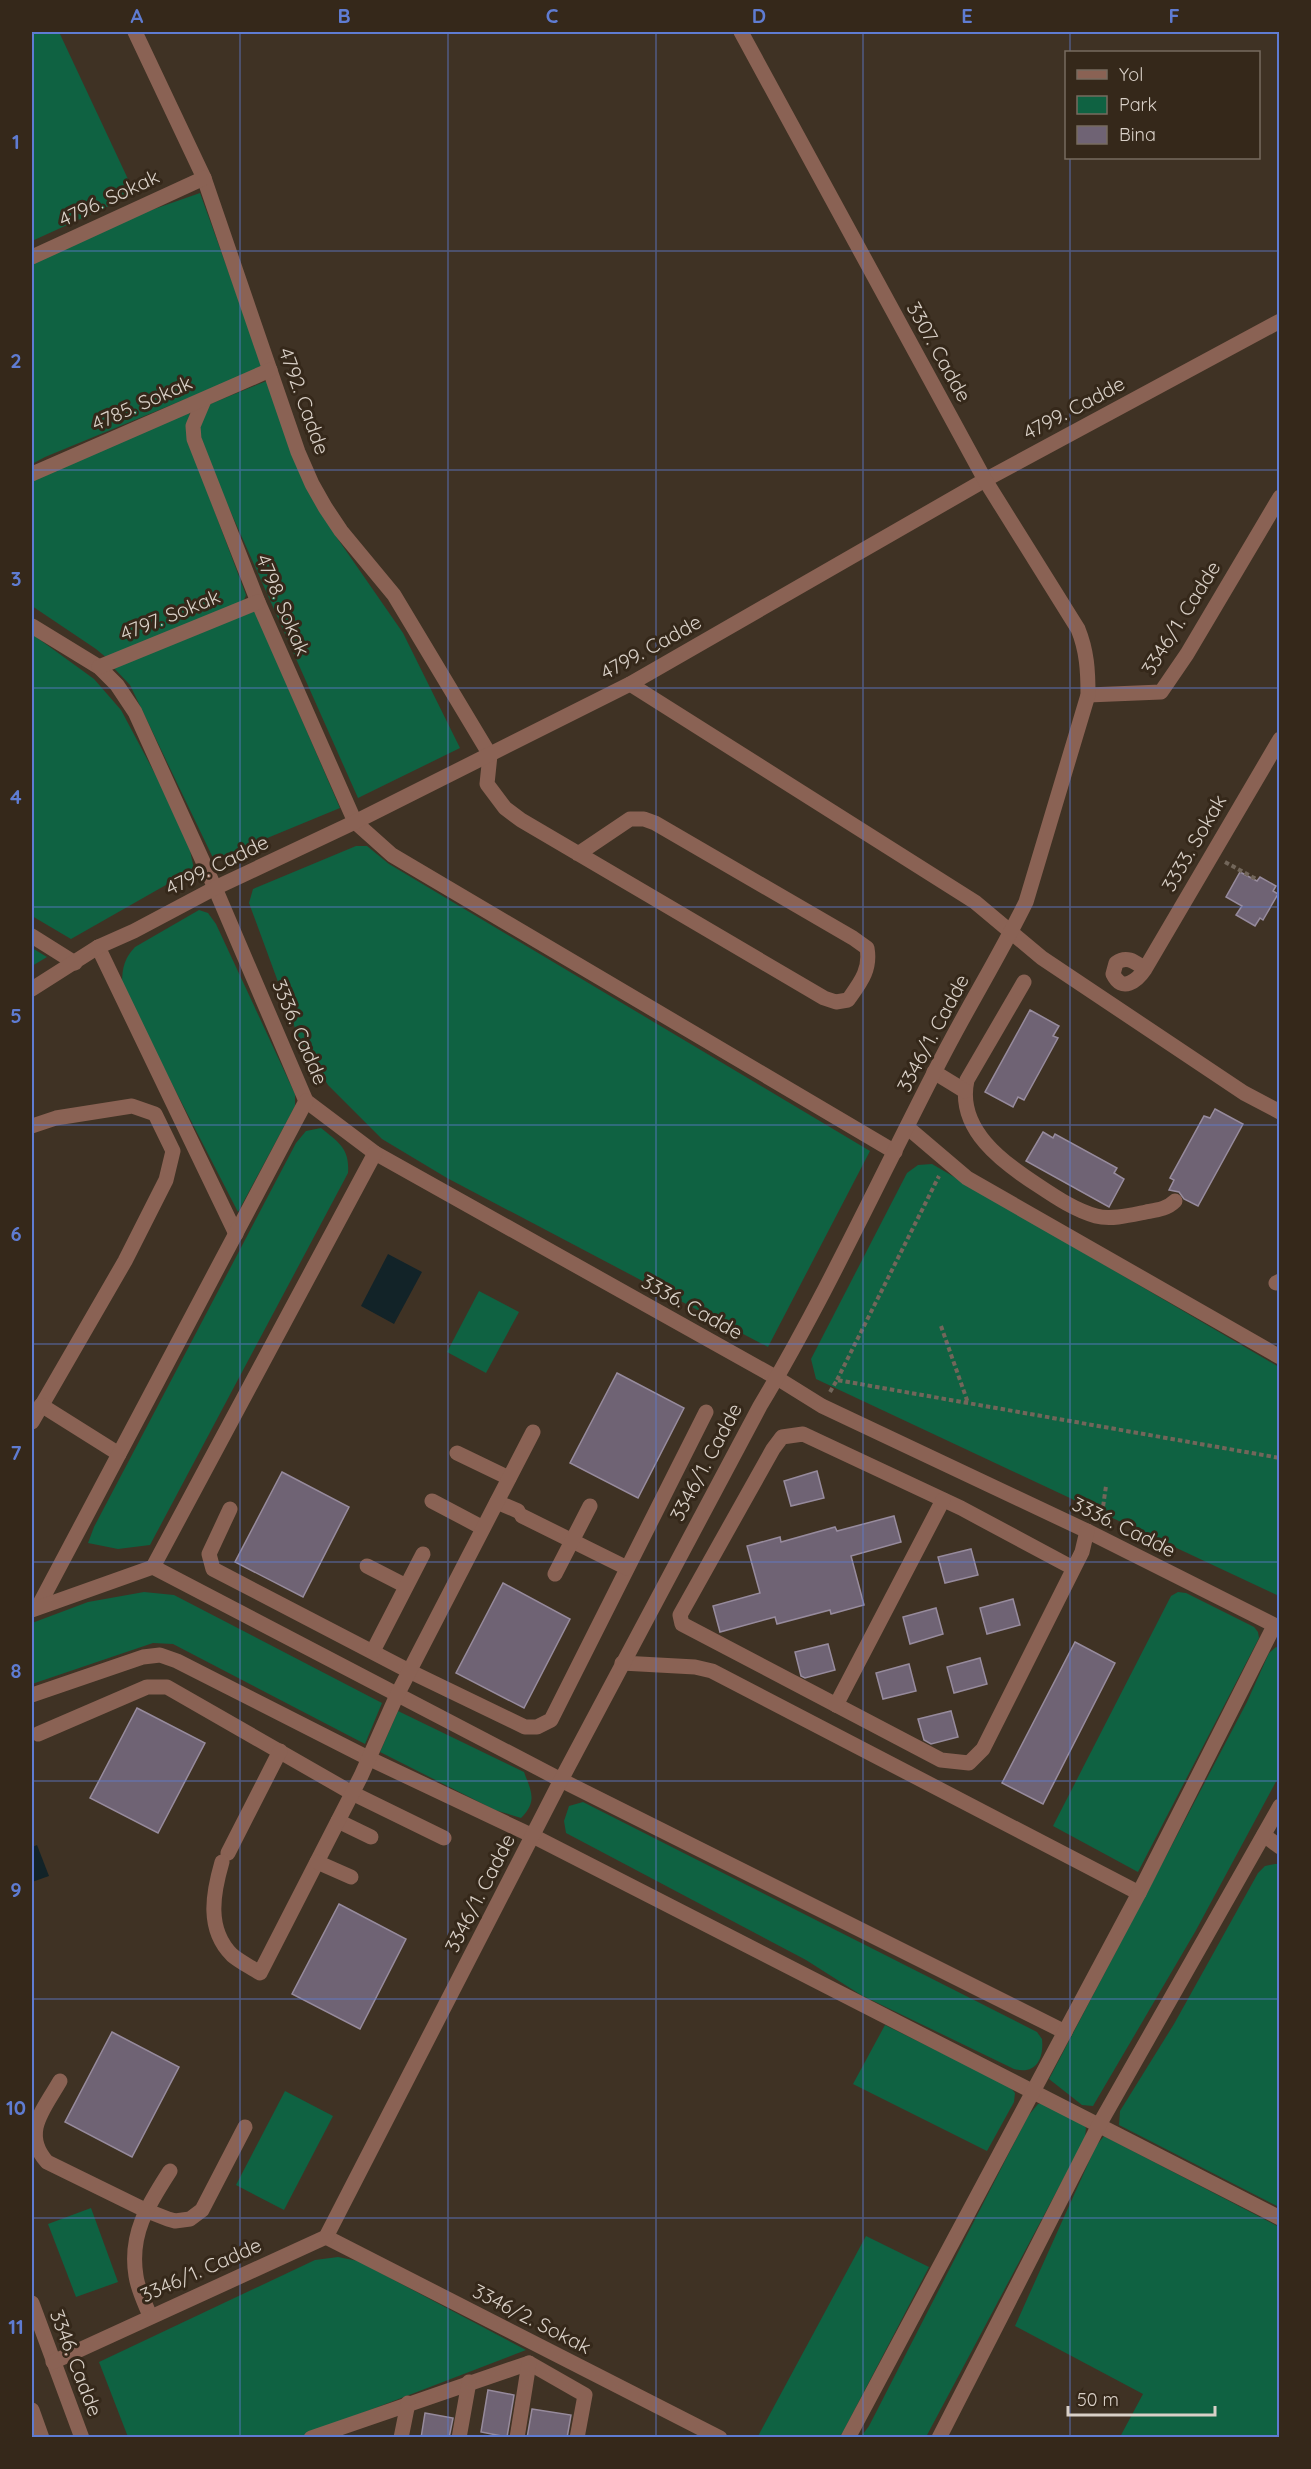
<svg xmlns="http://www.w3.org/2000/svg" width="1311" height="2469" viewBox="0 0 1311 2469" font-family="Quicksand,sans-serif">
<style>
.green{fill:#0f6242}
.water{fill:#122328}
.building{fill:#6f6374;stroke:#978b9d;stroke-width:1.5}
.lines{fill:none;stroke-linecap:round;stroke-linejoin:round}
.path{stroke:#72665a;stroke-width:4;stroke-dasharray:4.5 3;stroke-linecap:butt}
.minor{stroke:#8a6254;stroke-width:15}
.grid{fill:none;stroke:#5f7cd2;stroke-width:1.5;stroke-opacity:0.55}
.labels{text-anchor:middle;stroke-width:6;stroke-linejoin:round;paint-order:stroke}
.street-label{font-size:20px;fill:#d9d0c7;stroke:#35281a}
.neatline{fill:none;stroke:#5f7cd2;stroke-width:2}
.grid-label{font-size:20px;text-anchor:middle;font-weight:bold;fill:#5f7cd2}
</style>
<rect width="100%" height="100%" fill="#3f3224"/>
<!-- green -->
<g class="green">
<path d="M32 32H59L135 194 32 241Z"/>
<path d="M200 193 263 367 45 457 32 464V264L120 221Z"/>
<path d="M269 380 333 532 403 633 460 748 358 798 200 443V423L210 404Z"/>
<path d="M190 411 187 430 189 443 246 595 242 605 108 659 96 649 32 606V480Z"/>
<path d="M255 611 340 808 214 860 130 685 112 666Z"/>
<path d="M32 634 94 679 121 710 186 832 194 869 71 939 32 916Z"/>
<path d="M356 846H367L389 864 870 1151 768 1347 447 1178 382 1139 328 1085 299 1039 249 903 253 889Z"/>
<path d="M199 910 208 913 216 924 295 1094V1106L238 1212 122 987C122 970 123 960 135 947Z"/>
<path d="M32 948 47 957 32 966Z"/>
<path d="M321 1128C338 1142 350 1148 348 1173L150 1545 118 1549 88 1543 94 1527 296 1143 306 1131Z"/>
<path d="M932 1164 1279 1367V1596L816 1379 811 1359 907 1173 918 1165Z"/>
<path d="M479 1291 519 1312 486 1373 447 1352Z"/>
<path d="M144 1592 174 1595 382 1703 365 1744 173 1644 153 1643 32 1684V1623L88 1602Z"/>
<path d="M1178 1592 1186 1593 1254 1627 1258 1632 1259 1638 1138 1872 1053 1826 1171 1596Z"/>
<path d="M1276 1647 1279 1648V1776L1195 1932 1093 2106 1082 2105 1049 2079 1247 1702 1269 1653Z"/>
<path d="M398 1711 524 1772C531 1791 538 1801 521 1818L495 1810 380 1752Z"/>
<path d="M583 1802 1037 2032 1042 2039C1044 2059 1036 2075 1014 2069L861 1995 806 1960 566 1833 564 1821 569 1806Z"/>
<path d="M1275 1864H1280L1279 2207 1119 2125 1120 2111 1174 2024 1258 1873 1265 1866Z"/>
<path d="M885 2025 1009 2086 1015 2093 1014 2102 987 2151 853 2084Z"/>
<path d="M285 2091 333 2116 284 2210 236 2185Z"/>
<path d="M1044 2103 1082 2122 1086 2128 1085 2138 926 2437 860 2438 869 2426 1028 2116 1038 2104Z"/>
<path d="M1104 2136 1279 2227V2437H1120L1143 2394 1015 2326 1096 2146Z"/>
<path d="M91 2208 118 2282 76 2297 48 2224Z"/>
<path d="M866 2236 929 2267 843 2432 839 2437 757 2438Z"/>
<path d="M338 2257 358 2261 526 2350 297 2438 128 2437 99 2362 315 2260Z"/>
</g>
<!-- water -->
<g class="water">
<path d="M388 1254 422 1272 394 1324 361 1306Z"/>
<path d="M37 1845 49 1876 32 1882V1847Z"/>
</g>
<!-- building -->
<g class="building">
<path d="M1240 872 1257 881 1260 877 1276 886 1273 891 1278 894 1263 920 1260 918 1255 926 1236 915 1242 906 1226 897Z"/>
<path d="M1030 1010 1059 1026 1053 1036 1058 1038 1024 1100 1018 1097 1013 1107 985 1092Z"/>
<path d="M1215 1109 1243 1124 1198 1206 1184 1199 1179 1192 1169 1190 1174 1180 1170 1178 1204 1116 1210 1118Z"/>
<path d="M1043 1132 1053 1138 1055 1134 1117 1168 1114 1173 1124 1179 1109 1207 1026 1161Z"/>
<path d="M617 1373 684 1408 638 1498 570 1463Z"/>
<path d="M817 1471 824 1498 791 1506 784 1481Z"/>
<path d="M282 1472 349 1507 303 1597 235 1562Z"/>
<path d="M894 1516 901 1542 851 1556 864 1605 831 1614 830 1610 777 1624 775 1617 720 1632 713 1606 760 1593 747 1546 780 1537 781 1542 835 1527 837 1531Z"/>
<path d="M971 1549 978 1575 945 1583 938 1557Z"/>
<path d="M503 1583 570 1619 524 1708 456 1673Z"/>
<path d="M1013 1599 1020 1625 987 1634 980 1608Z"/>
<path d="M936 1608 943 1634 910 1644 903 1617Z"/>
<path d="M1075 1642 1115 1663 1043 1804 1002 1783Z"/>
<path d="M828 1644 835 1670 805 1678 801 1676 795 1652Z"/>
<path d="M980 1658 987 1684 954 1693 947 1667Z"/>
<path d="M909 1664 916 1691 883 1699 876 1673Z"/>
<path d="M137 1708 205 1743 158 1833 90 1798Z"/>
<path d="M951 1711 958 1737 931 1744 924 1740 918 1719Z"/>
<path d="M339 1904 406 1939 360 2029 292 1994Z"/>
<path d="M112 2032 179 2067 132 2157 65 2122Z"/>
<path d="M488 2390 514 2395 507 2437 481 2432Z"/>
<path d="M532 2409 571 2415 567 2438H527Z"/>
<path d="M425 2413 453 2418 449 2438H421Z"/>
</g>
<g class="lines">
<!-- path -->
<g class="path">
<path d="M1225 862 1256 879"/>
<path d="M941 1326 968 1403"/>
<path d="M837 1380 939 1176"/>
<path d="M830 1392 837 1380 1280 1458"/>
<path d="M1101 1521 1106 1486"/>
</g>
<!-- minor -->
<g class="minor">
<path d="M135 32 204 178 298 452 312 484 325 507 341 531 394 595 490 755 487 784 505 808 521 820 824 998 836 1002 848 1000C860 983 871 970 867 948L853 938 655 823 644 819H630L578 854"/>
<path d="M32 257 204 178"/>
<path d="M204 400 193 426 194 439 258 602 355 822 392 855 895 1152"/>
<path d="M32 474 270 370"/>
<path d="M32 626 99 667 117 685 135 712 215 888 306 1101 375 1153 777 1378 822 1406 1087 1531 1280 1628"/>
<path d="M99 667 258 602"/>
<path d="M630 684 975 902 1042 958 1244 1093 1280 1112"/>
<path d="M1088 695 1161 692 1187 654 1280 497"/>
<path d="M32 936 75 963"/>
<path d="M98 947 236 1234"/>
<path d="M1145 969C1135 962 1127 955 1116 963L1113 974C1122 993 1137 981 1145 969L1280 739"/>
<path d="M1024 982 967 1080C956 1129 1003 1163 1039 1186 1057 1198 1075 1210 1096 1216 1111 1220 1131 1215 1146 1212 1157 1210 1167 1209 1175 1201"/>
<path d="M32 989 98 947 134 931 215 888 355 822 630 684 985 480 1280 321"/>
<path d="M934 1072 965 1091"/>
<path d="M32 1126 56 1118 132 1106 155 1114 173 1151 166 1180 125 1261 32 1422"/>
<path d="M907 1127 967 1178 1280 1357"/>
<path d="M1276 1283 1280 1281"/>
<path d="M41 1405 119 1454"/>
<path d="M457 1453 509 1478"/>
<path d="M432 1501 483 1528"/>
<path d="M497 1502 518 1511"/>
<path d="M230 1509 209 1554 213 1569 409 1671 525 1727H537L551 1720 706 1412"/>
<path d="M522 1516 627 1568"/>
<path d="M367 1566 406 1586"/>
<path d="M153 1567 375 1153"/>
<path d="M1073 1568 961 1508 803 1434 782 1437 773 1449 680 1615 682 1624 941 1760 969 1763 983 1749 1082 1552 1087 1531"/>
<path d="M555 1574 590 1506"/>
<path d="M38 1607 306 1101"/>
<path d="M32 1610 153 1567 561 1780 1065 2032"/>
<path d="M373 1651 423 1554"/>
<path d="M622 1663 695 1667 712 1671 1139 1893"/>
<path d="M32 1695 143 1657 160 1655 177 1661 368 1758 533 1836 1280 2218"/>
<path d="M836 1705 943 1500"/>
<path d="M38 1734 147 1687H167L352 1793 444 1838"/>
<path d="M338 1821 371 1837"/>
<path d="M1264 1835 1280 1847"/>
<path d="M228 1853 280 1751"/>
<path d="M222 1862C213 1893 206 1929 232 1955 240 1962 251 1967 260 1973L361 1776 397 1695 533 1432"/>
<path d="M317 1862 351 1877"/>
<path d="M60 2081C44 2109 21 2133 47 2162L145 2210 168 2219 175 2221 190 2219 202 2210 245 2127"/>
<path d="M326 2237 720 2438"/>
<path d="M32 2303 82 2438"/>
<path d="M150 2316C145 2303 138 2290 136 2276 129 2234 148 2205 170 2171"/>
<path d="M53 2362 326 2237 561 1780 760 1406C824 1299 876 1186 933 1075 962 1016 997 961 1026 902L1088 695C1088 671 1087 651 1078 629L985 480 741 32"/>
<path d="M32 2410 42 2438"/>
<path d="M311 2438 529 2363 585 2395 577 2438"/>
<path d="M401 2438 408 2403"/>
<path d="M459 2438 469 2382"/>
<path d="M517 2438 529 2363"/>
<path d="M848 2438 1139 1893 1274 1626"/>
<path d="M939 2438 1099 2125 1280 1806"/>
</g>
</g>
<!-- grid -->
<path class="grid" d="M240 32V2438M448 32V2438M656 32V2438M863 32V2438M1070 32V52M1070 158V2438M32 251H1280M32 470H1280M32 688H1280M32 907H1280M32 1125H1280M32 1344H1280M32 1562H1280M32 1781H1280M32 1999H1280M32 2218H1280"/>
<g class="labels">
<!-- street labels -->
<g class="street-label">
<text transform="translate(109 198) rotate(-25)" y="7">4796. Sokak</text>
<text transform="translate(939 352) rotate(61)" y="7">3307. Cadde</text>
<text transform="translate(304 401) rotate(70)" y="7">4792. Cadde</text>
<text transform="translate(142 403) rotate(-24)" y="7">4785. Sokak</text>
<text transform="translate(1074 408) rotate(-28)" y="7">4799. Cadde</text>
<text transform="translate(283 605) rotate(67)" y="7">4798. Sokak</text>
<text transform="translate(170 615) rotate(-22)" y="7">4797. Sokak</text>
<text transform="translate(1181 618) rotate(-58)" y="7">3346/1. Cadde</text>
<text transform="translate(651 647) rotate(-29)" y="7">4799. Cadde</text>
<text transform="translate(1194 843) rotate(-60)" y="7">3333. Sokak</text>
<text transform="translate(217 865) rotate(-26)" y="7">4799. Cadde</text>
<text transform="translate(300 1032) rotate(67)" y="7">3336. Cadde</text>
<text transform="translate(933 1033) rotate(-62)" y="7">3346/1. Cadde</text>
<text transform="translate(692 1307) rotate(29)" y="7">3336. Cadde</text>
<text transform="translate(706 1462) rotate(-62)" y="7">3346/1. Cadde</text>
<text transform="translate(1124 1527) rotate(26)" y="7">3336. Cadde</text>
<text transform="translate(480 1893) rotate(-63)" y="7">3346/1. Cadde</text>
<text transform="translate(201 2270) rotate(-24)" y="7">3346/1. Cadde</text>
<text transform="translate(532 2319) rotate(27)" y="7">3346/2. Sokak</text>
<text transform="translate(76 2363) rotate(69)" y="7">3346. Cadde</text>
</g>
</g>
<!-- border -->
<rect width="1311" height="2469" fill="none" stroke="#35281a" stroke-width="66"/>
<!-- legend -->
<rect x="1065" y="51" width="195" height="108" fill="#35281a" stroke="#776b5f" stroke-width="1.5"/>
<rect x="1077" y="70" width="30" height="9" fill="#8a6254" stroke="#776b5f" stroke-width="1.5"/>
<text x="1119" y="81" font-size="18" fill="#d9d0c7">Yol</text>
<rect x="1077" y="96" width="30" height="18" fill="#0f6242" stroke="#776b5f" stroke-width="1.5"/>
<text x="1119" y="111" font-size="18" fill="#d9d0c7">Park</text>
<rect x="1077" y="126" width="30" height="18" fill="#6f6374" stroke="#776b5f" stroke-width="1.5"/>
<text x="1119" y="141" font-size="18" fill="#d9d0c7">Bina</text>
<!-- scale -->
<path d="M1068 2406v9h147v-9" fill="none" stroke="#d9d0c7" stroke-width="3"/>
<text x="1077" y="2406" font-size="18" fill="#d9d0c7" stroke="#35281a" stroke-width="4.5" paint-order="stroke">50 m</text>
<rect x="33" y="33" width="1245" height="2403" class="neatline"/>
<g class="grid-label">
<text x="137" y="23">A</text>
<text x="344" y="23">B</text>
<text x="552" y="23">C</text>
<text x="759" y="23">D</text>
<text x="967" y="23">E</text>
<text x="1174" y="23">F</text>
<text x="16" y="149">1</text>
<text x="16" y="368">2</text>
<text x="16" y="586">3</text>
<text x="16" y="804">4</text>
<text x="16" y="1023">5</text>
<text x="16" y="1241">6</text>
<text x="16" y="1460">7</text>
<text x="16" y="1678">8</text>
<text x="16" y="1897">9</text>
<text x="16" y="2115">10</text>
<text x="16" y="2334">11</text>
</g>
</svg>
